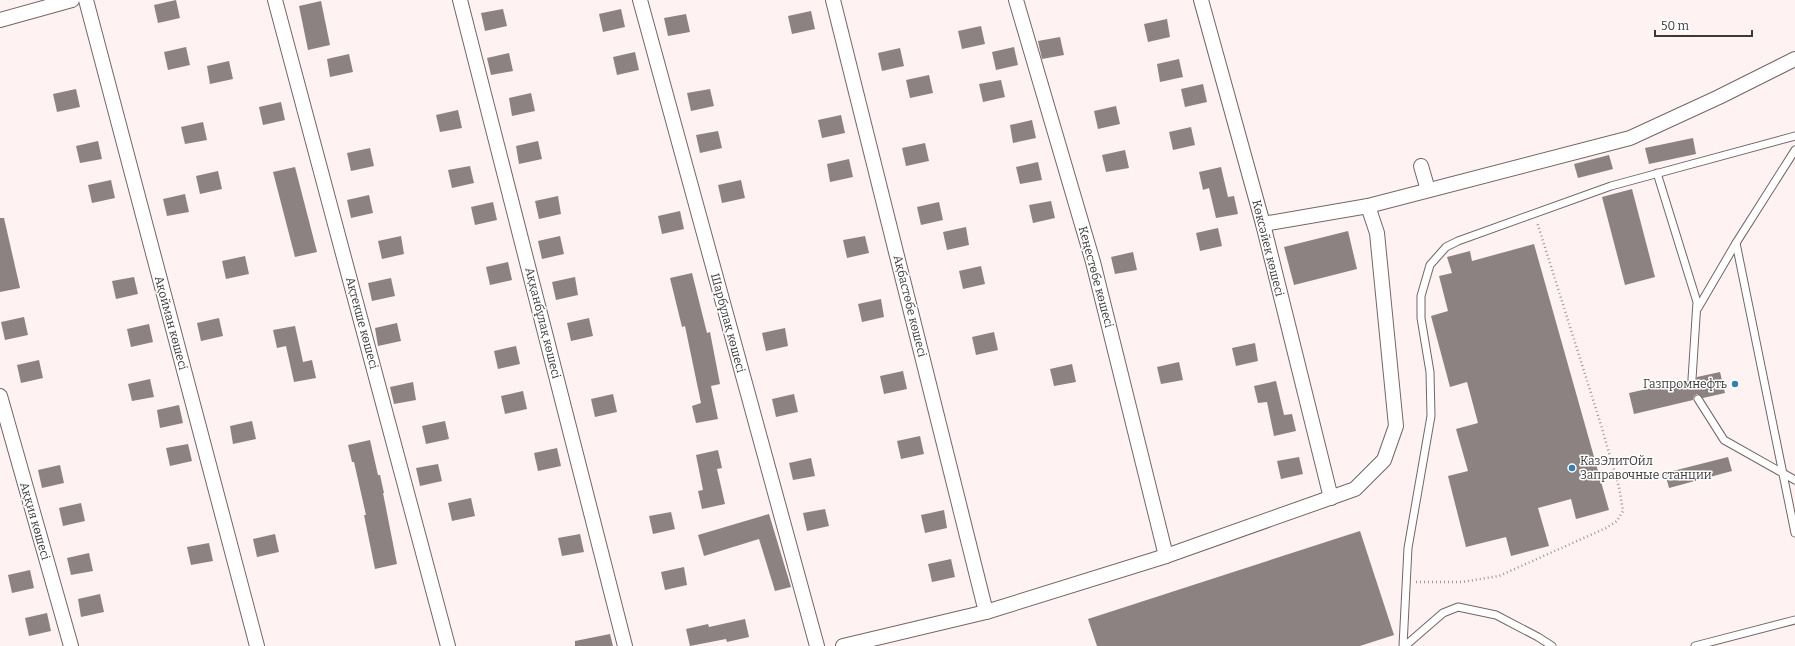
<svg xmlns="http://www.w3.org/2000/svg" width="1795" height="646" viewBox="0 0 1795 646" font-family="Bitter,serif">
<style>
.building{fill:#8d8282}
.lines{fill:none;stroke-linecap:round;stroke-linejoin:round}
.service-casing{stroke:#726767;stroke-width:9}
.minor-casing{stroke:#726767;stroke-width:16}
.path{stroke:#9f9797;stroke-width:2.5;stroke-dasharray:1 3;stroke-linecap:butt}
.service{stroke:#fff;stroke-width:7}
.minor{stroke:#fff;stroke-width:14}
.poi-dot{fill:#3381b3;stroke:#fff;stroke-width:1.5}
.labels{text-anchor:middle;stroke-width:3;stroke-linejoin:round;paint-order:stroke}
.street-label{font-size:12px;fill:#3c3838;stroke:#fff}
.poi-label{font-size:12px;fill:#3c3838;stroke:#fff;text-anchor:end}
</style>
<rect width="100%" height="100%" fill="#fef2f2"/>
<!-- building -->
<g class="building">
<path d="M176 0 180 18 158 23 154 5Z"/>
<path d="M321 1 330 45 308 50 299 6Z"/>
<path d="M503 9 507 26 485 31 481 13Z"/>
<path d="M621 9 625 27 603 32 599 14Z"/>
<path d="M811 11 815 29 792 34 788 16Z"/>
<path d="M686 14 690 32 668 36 664 18Z"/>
<path d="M1167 19 1170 37 1148 42 1144 24Z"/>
<path d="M981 26 985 44 962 49 958 31Z"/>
<path d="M1060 37 1064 55 1042 59 1038 41Z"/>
<path d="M186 47 190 65 168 70 164 52Z"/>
<path d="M1014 47 1018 65 996 70 992 52Z"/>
<path d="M900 48 904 66 882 71 878 53Z"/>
<path d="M635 52 639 70 617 75 613 57Z"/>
<path d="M509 53 513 71 491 75 487 58Z"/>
<path d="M349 54 353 72 330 77 327 59Z"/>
<path d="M1179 59 1183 77 1160 82 1157 64Z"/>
<path d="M229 61 233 79 210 84 207 66Z"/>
<path d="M929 75 933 93 910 98 906 80Z"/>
<path d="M1001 80 1005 97 983 102 979 84Z"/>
<path d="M1203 84 1207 102 1185 107 1181 89Z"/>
<path d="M76 89 80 107 57 112 53 94Z"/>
<path d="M710 89 714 106 691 111 687 93Z"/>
<path d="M531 93 535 111 512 116 509 98Z"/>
<path d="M281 102 285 120 263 125 259 107Z"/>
<path d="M1116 106 1120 124 1098 129 1094 111Z"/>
<path d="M458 110 462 128 440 132 436 115Z"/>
<path d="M841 115 845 133 822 138 818 120Z"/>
<path d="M1032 120 1036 138 1013 143 1010 125Z"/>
<path d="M203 122 207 140 185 144 181 127Z"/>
<path d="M1191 127 1195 145 1173 150 1169 132Z"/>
<path d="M718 131 722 148 700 153 696 135Z"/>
<path d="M1693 138 1696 154 1649 164 1645 148Z"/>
<path d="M98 141 102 159 80 163 76 146Z"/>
<path d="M538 141 542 159 519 164 516 146Z"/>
<path d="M925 143 929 161 906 166 902 148Z"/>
<path d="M370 148 374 166 351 171 347 153Z"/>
<path d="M1125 150 1129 168 1106 172 1102 155Z"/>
<path d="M1609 155 1613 169 1578 178 1574 164Z"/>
<path d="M849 159 853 177 830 182 827 164Z"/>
<path d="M1038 162 1042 180 1020 184 1016 167Z"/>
<path d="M470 166 474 183 452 188 448 170Z"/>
<path d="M295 167 317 252 295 257 273 172Z"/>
<path d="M1221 167 1228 197 1234 196 1238 214 1216 218 1209 188 1203 190 1199 172Z"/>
<path d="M218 171 222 189 200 194 196 176Z"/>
<path d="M111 180 115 198 92 203 88 185Z"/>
<path d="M741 180 745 198 722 203 718 185Z"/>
<path d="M1632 189 1655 277 1625 285 1602 197Z"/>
<path d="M185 194 189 212 167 216 163 199Z"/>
<path d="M369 195 373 213 351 218 347 200Z"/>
<path d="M558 196 561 214 539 219 535 201Z"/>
<path d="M1051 201 1055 218 1033 223 1029 205Z"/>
<path d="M493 202 497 220 475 225 471 207Z"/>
<path d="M939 202 943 220 921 225 917 207Z"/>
<path d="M680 211 684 229 662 234 658 216Z"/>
<path d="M0 218H4L20 288 0 292Z"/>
<path d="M966 227 969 245 947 250 943 232Z"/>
<path d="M1218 228 1222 246 1200 251 1196 233Z"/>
<path d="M1348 231 1357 269 1294 285 1284 247Z"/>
<path d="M401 236 404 254 382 259 378 241Z"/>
<path d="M560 236 564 254 542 259 538 241Z"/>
<path d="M865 236 869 253 847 258 843 240Z"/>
<path d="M1534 244 1609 510 1576 519 1571 499 1538 508 1549 546 1511 556 1506 537 1466 547 1448 476 1468 471 1456 429 1478 423 1467 382 1450 387 1431 316 1448 311 1439 276 1452 273 1447 257 1470 251 1472 261Z"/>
<path d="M1133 252 1137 270 1115 274 1111 257Z"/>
<path d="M245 256 249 274 226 279 222 261Z"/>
<path d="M508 262 512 280 490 285 486 267Z"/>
<path d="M981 266 985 284 963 289 959 271Z"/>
<path d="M692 273 707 333 710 332 720 384 711 386 718 419 696 423 692 406 701 403 685 326 682 327 670 278Z"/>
<path d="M134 277 138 294 116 299 112 281Z"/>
<path d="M575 277 578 295 556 300 552 282Z"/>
<path d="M391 278 395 296 372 301 368 283Z"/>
<path d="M881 299 884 317 862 322 858 304Z"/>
<path d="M24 317 28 335 5 340 1 322Z"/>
<path d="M219 318 223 336 201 341 197 323Z"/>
<path d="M589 318 593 336 571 341 567 323Z"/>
<path d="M397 323 401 341 378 346 375 328Z"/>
<path d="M149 324 153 342 131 347 127 329Z"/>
<path d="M295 326 303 362 312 360 316 378 294 382 286 346 277 348 273 330Z"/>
<path d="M785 328 788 346 766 351 762 333Z"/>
<path d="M994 332 998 350 976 355 972 337Z"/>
<path d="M1255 343 1258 361 1236 366 1232 348Z"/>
<path d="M516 346 520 364 498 369 494 351Z"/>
<path d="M39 360 43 378 21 383 17 365Z"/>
<path d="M1179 362 1183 380 1161 384 1157 367Z"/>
<path d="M1072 364 1076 382 1054 386 1050 369Z"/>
<path d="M903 371 907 389 884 394 880 376Z"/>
<path d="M1720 372 1725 393 1703 398 1697 394 1694 396 1693 400 1634 414 1629 393 1687 380 1690 383 1694 384 1697 377Z"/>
<path d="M150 379 154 397 132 401 128 384Z"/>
<path d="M1276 381 1284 415 1292 414 1296 431 1274 436 1267 402 1258 403 1254 386Z"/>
<path d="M413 382 416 400 394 404 390 387Z"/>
<path d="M523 391 527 409 505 414 501 396Z"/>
<path d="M613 394 617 412 595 417 591 399Z"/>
<path d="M794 394 798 412 776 417 772 399Z"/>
<path d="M179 405 183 423 160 428 157 410Z"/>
<path d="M252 421 256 439 233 444 230 426Z"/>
<path d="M445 421 449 439 426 444 422 426Z"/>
<path d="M920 436 924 454 901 459 897 441Z"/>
<path d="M370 440 378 475H380L384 493H383L397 564 375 569 364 515H366L354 462H352L348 445Z"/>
<path d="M188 444 192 461 170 466 166 448Z"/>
<path d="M557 448 561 466 538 471 534 453Z"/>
<path d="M718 450 722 468 717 469 725 504 702 509 698 491 703 490 696 455Z"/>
<path d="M1299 457 1303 474 1281 479 1277 461Z"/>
<path d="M1728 457 1732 471 1669 488 1665 473Z"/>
<path d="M811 458 815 476 793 480 789 463Z"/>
<path d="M438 464 442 481 420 486 416 468Z"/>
<path d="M60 465 64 483 42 488 38 470Z"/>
<path d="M471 498 475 516 452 521 448 503Z"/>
<path d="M81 503 85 521 63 526 59 508Z"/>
<path d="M825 509 829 526 807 531 803 513Z"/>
<path d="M944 510 947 528 925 533 921 515Z"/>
<path d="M671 512 675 529 653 534 649 516Z"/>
<path d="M769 514 791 587 775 591 759 539 704 556 698 535Z"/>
<path d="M1360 531 1394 635 1360 646H1097L1088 619Z"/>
<path d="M275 534 279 552 257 557 253 539Z"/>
<path d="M580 534 584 552 562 556 558 538Z"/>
<path d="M209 543 213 561 191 565 187 547Z"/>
<path d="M89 553 93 571 71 575 67 558Z"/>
<path d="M951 559 955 577 932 582 928 564Z"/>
<path d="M684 567 687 585 665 590 661 572Z"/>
<path d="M30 570 34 588 12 593 8 575Z"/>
<path d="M100 594 104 612 81 617 78 599Z"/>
<path d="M47 613 51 631 29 636 25 618Z"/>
<path d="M745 619 749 637 727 642 726 639 690 646 686 629 708 624 709 627Z"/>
<path d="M610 634 613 646H575V641Z"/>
</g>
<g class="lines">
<!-- service casing -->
<g class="service-casing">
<g id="service">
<path d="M1795 150 1736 243 1795 533"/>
<path d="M1657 173 1697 302 1692 379"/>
<path d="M1698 308 1736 243"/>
<path d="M1698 399 1724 440 1795 480"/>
<path d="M1403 646 1408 548 1431 416 1430 372 1421 318V296L1430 265 1446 247 1458 241 1611 186 1795 136"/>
<path d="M1405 646 1443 613 1458 607 1496 615 1538 637 1552 646"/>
<path d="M1695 646 1795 620"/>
</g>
</g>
<!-- minor casing -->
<g class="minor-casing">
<g id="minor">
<path d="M86 0 257 646"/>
<path d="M275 0 448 646"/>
<path d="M460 0 625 646"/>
<path d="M640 0 817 646"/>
<path d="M833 0 986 612"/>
<path d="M1016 0 1093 262 1166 556"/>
<path d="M1201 0 1263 224 1331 498"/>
<path d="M0 20 72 0"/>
<path d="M1421 166 1428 190"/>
<path d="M1263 224 1368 206 1630 138 1719 97 1795 59"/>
<path d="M0 396 71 646"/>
<path d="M843 646 986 612 1166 556 1355 489 1384 460 1396 426 1377 233 1368 206"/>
</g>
</g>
<!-- path -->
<path class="path" d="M1416 582H1462L1499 576 1606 528 1617 521 1623 511 1619 487 1601 425 1537 222"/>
<!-- service -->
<use href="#service" class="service"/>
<!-- minor -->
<use href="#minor" class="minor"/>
</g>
<!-- markers -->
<g class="poi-dot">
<circle cx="1735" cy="384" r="4"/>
<circle cx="1572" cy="468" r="4"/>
</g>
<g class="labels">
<!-- street labels -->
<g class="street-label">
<text transform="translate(1268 248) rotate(76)" y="4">Көксәйек көшесі</text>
<text transform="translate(1096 277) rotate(75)" y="4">Кеңестөбе көшесі</text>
<text transform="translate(910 306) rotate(76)" y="4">Ақбастөбе көшесі</text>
<text transform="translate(171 323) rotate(75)" y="4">Ақойман көшесі</text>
<text transform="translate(362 323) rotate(75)" y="4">Ақтекше көшесі</text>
<text transform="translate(543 323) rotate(76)" y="4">Аққанбұлақ көшесі</text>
<text transform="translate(728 323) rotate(75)" y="4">Шарбұлақ көшесі</text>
<text transform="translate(35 521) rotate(74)" y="4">Аққия көшесі</text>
</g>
<!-- poi labels -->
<g class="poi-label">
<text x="1727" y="388">Газпромнефть</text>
<text x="1580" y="465" text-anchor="start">КазЭлитОйл<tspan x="1580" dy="14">Заправочные станции</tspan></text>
</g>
</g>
<!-- scale -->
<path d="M1655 30v6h97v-6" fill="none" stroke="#3c3838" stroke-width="2"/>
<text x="1661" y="30" font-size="12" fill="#3c3838" stroke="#ffffff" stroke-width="3" paint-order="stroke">50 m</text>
</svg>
